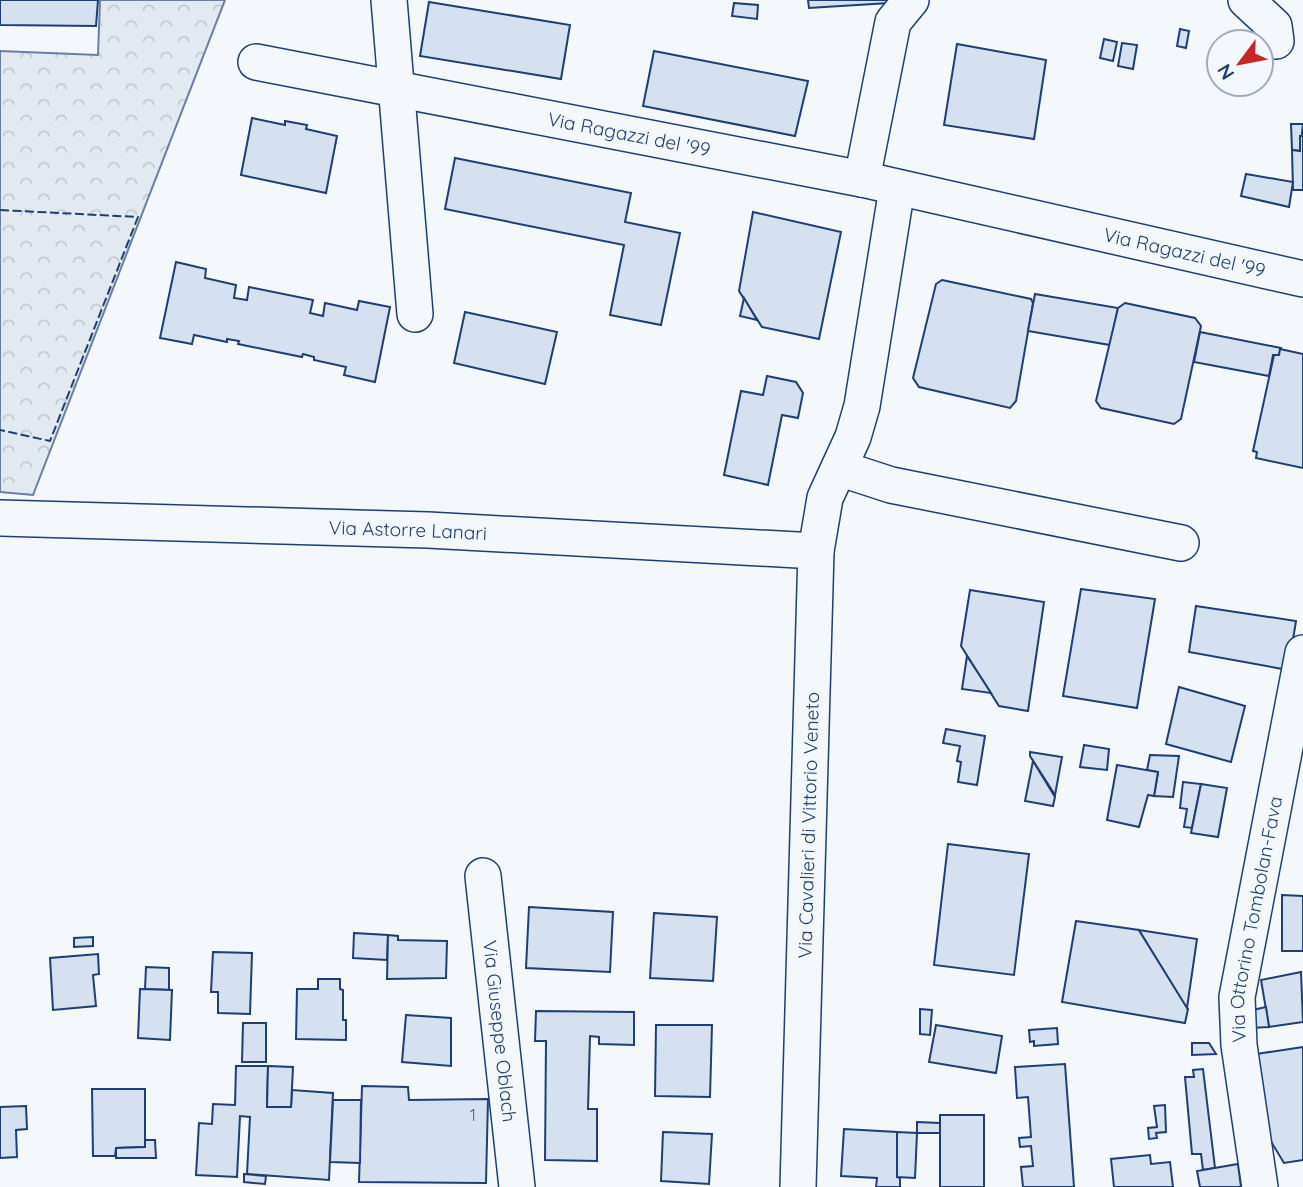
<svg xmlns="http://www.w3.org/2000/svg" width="1303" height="1187" viewBox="0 0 1303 1187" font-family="Quicksand,sans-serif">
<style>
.park{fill:url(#park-crowns);stroke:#687fa3;stroke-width:2}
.building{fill:#d5e0f0;stroke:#1d3f73;stroke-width:2}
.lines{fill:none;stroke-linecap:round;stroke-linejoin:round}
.minor-casing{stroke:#1d3f73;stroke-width:38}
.minor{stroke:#f4f7fb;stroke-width:35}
.fence{stroke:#1d3f73;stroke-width:2;stroke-dasharray:9 3.5;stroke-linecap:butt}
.labels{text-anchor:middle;stroke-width:5;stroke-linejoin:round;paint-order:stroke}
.number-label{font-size:16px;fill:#4b6792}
.street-label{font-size:19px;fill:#1d3f73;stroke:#f4f7fb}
</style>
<defs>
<pattern id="park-crowns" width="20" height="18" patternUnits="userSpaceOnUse" patternTransform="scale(1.75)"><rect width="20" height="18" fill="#e3e9f0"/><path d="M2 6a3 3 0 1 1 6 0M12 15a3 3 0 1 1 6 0" fill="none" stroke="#c2c9d1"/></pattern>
</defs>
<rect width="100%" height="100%" fill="#f4f7fb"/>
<!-- park -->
<path class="park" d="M100 0H225L33 495 0 492V51L98 55Z"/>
<!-- building -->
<g class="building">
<path d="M0 0H98L96 26 0 25Z"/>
<path d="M808 0H889V3L809 8Z"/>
<path d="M429 2 570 25 561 79 420 56Z"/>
<path d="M734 3 758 5 757 19 732 16Z"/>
<path d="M1180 29 1189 31 1186 48 1177 46Z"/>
<path d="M1104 39 1117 42 1113 61 1100 58Z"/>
<path d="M1122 43 1137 45 1133 69 1118 66Z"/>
<path d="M957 44 1046 60 1034 139 944 125Z"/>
<path d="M654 51 808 81 795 136 643 106Z"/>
<path d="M252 118 285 125V121L307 125 306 129 337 136 326 193 241 175Z"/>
<path d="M1291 124H1303L1300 151 1292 150Z"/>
<path d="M1300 136H1303V190H1293L1292 150 1300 151Z"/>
<path d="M455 158 631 193 625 222 680 233 661 325 610 315 624 245 445 209Z"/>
<path d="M1246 174 1293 182 1289 207 1241 196Z"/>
<path d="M753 212 841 232 819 339 762 327 739 291Z"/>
<path d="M176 262 206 269 205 278 236 285 234 298 247 300 249 287 313 300 310 313 323 316 325 303 357 310 359 301 390 307 375 382 344 375 346 367 314 360V357L303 354 302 357 238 344 239 341 227 339V342L194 335 192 344 160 338Z"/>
<path d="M942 280 1031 299 1033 303 1016 401 1010 408 919 387 913 378 936 284Z"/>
<path d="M1035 294 1118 308 1110 345 1028 331Z"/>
<path d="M744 298 757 320 740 316Z"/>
<path d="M1125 303 1195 318 1201 326 1181 419 1174 424 1101 408 1096 401 1118 308Z"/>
<path d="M465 312 557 332 545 384 454 363Z"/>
<path d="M1200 332 1281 348 1279 355H1273L1269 376 1194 362Z"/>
<path d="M1280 349 1303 354V468L1256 458 1257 452 1253 451 1274 355H1279Z"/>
<path d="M767 376 796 382 803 393 798 418 782 415 768 485 724 475 741 391 763 395Z"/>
<path d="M1081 589 1155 599 1137 708 1063 696Z"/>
<path d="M970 590 1044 602 1028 711 999 706 961 646Z"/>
<path d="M1196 606 1296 621 1288 670 1189 652Z"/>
<path d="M967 656 991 693 962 689Z"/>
<path d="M1179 687 1245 706 1231 762 1166 744Z"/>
<path d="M946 729 985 736 977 785 958 782 961 762 957 761 960 746 943 743Z"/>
<path d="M1084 745 1109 749 1107 770 1080 767Z"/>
<path d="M1030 752 1062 757 1055 795 1030 756Z"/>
<path d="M1150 755 1179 756 1173 797 1154 796 1158 772 1147 770Z"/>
<path d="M1033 761 1055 797 1053 806 1025 801Z"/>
<path d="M1117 765 1158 772 1154 796 1148 795 1139 827 1107 820Z"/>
<path d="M1183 782 1201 784 1192 828 1184 827 1187 809 1180 808Z"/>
<path d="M1201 784 1227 788 1218 837 1191 833Z"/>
<path d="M948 844 1029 854 1014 975 934 965Z"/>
<path d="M1282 895 1303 896V951H1282Z"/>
<path d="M529 907 613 912 610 972 526 968Z"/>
<path d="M654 913 717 917 713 981 650 978Z"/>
<path d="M1076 921 1139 930 1188 1009 1185 1023 1062 1002Z"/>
<path d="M1139 930 1197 939 1187 1008Z"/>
<path d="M354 933 388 935 387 960 353 958Z"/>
<path d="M388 935 398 936V940L447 941 446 978 387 979Z"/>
<path d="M93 937V946L74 947V938Z"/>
<path d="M213 952 252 953 250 1014 218 1013V992H211Z"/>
<path d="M98 954 99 974 93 975 96 1006 53 1010 50 958Z"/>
<path d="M146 967 169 968V990L145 989Z"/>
<path d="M1301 972 1303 1022 1269 1027 1261 980Z"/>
<path d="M318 979H340V989L343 990V1020H346V1040L296 1039 297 989H318Z"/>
<path d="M140 989 172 990 170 1040 138 1038Z"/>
<path d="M1266 1007 1269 1027 1250 1028 1248 1011Z"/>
<path d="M920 1009 932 1010 930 1035 920 1034Z"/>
<path d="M536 1011 634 1012V1045L599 1044V1037L590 1036 588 1109H597V1161L545 1160 546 1041H535Z"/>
<path d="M406 1015 451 1018V1066L402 1062Z"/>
<path d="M243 1023H266V1062H242Z"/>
<path d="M656 1025H712L710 1097 655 1096Z"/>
<path d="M936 1025 1002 1036 996 1073 929 1062Z"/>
<path d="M1057 1028 1058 1044 1034 1046V1041L1030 1042 1029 1030Z"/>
<path d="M1192 1043H1209L1216 1054 1192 1055Z"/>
<path d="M1303 1047V1160L1284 1163 1267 1135 1256 1054Z"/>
<path d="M1065 1064 1074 1187H1023L1021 1167 1033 1166 1031 1146 1020 1147 1019 1138 1031 1137 1028 1097 1017 1098 1015 1067Z"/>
<path d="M236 1066H268L267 1107H291L292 1090 333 1093 329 1180 247 1174 250 1117 240 1116 237 1177 196 1175 199 1123 212 1124 213 1104 235 1105Z"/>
<path d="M268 1066 293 1067 291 1107H267Z"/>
<path d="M1203 1069 1215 1168 1203 1170 1201 1154H1192L1185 1077H1194L1193 1070Z"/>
<path d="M362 1086 408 1087 409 1100 488 1099 486 1183 359 1182Z"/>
<path d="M92 1089H145V1147L116 1148 115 1156H93Z"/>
<path d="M333 1100H361L360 1163 330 1162Z"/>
<path d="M1165 1105 1166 1132 1156 1133 1157 1138 1149 1139 1148 1128 1157 1127 1154 1106Z"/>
<path d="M26 1106 27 1129 16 1130 17 1157 0 1158V1107Z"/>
<rect x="940" y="1115" width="44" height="72"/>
<path d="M917 1122 940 1123V1133H917Z"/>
<path d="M844 1129 897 1132V1177L900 1178V1187H876L877 1178 841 1176Z"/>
<path d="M663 1132 712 1134 709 1184 661 1181Z"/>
<path d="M897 1132 917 1133 915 1178 897 1177Z"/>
<path d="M145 1140H155L156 1158H116V1148L145 1147Z"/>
<path d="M1150 1155 1151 1164 1170 1162 1173 1187H1114L1111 1159Z"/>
<path d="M1238 1164 1241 1187H1200L1197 1171Z"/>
<path d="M244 1174 266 1176 265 1184 244 1182Z"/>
</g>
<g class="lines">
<!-- minor casing -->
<g class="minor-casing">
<g id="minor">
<path d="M389 0 415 314"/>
<path d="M1246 0 1274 26 1276 41"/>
<path id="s1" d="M256 62 862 179 1303 279"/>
<path d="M862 179 893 22 911 0"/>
<path d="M839 468 891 485 1181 543"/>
<path id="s2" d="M0 518 428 530 816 551"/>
<path id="s3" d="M483 876 517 1187"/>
<path id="s4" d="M798 1187 816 551 825 498 853 437 862 406 897 188"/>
<path id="s5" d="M1260 1187 1239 1045 1237 997 1303 653"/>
</g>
</g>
<!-- minor -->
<use href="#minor" class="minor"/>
<!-- fence -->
<path class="fence" d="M0 210 138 217 50 441 0 430"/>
</g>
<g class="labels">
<!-- number labels -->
<g class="number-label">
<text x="473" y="1121">1</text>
</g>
<!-- street labels -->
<g class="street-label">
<text dy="7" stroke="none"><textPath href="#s1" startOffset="380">Via Ragazzi del '99</textPath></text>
<text dy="7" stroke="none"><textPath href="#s1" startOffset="948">Via Ragazzi del '99</textPath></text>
<text dy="7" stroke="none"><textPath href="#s2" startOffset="408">Via Astorre Lanari</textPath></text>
<text dy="7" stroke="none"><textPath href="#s4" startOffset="362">Via Cavalieri di Vittorio Veneto</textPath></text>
<text dy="7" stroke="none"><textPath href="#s5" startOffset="271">Via Ottorino Tombolan-Fava</textPath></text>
<text dy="7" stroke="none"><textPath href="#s3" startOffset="156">Via Giuseppe Oblach</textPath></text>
</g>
</g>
<!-- north arrow -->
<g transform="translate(1240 63) rotate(238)"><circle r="33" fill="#f4f7fb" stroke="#9eadc5" stroke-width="2"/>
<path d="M0-5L12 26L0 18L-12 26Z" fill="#c62828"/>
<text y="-10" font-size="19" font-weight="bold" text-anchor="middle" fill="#1d3f73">N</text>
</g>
</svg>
